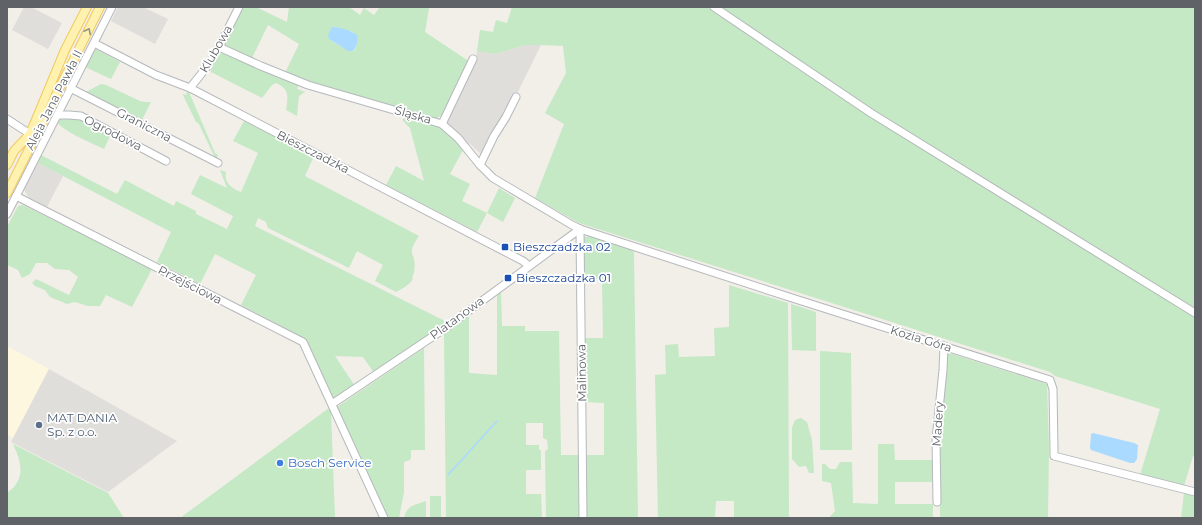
<svg xmlns="http://www.w3.org/2000/svg" width="1202" height="525" viewBox="0 0 1202 525" font-family="Montserrat,sans-serif">
<style>
.commercial{fill:#fef7e0}
.industrial{fill:#e0deda}
.green{fill:#c5e8c5;fill-rule:evenodd}
.water{fill:#aadaff}
.lines{fill:none;stroke-linecap:round;stroke-linejoin:round}
.stream{stroke:#aadaff;stroke-width:1.5}
.minor-casing{stroke:#b5b8bc;stroke-width:9}
.major-casing{stroke:#f2c960;stroke-width:10}
.minor{stroke:#fff;stroke-width:7}
.major{stroke:#fff2af;stroke-width:8}
.oneway{stroke:#979581}
.transit-dot{fill:#1a4fb4;stroke:#fff;stroke-width:1.5}
.service-dot{fill:#5c6f8a;stroke:#fff;stroke-width:1.5}
.shop-dot{fill:#3f7fe0;stroke:#fff;stroke-width:1.5}
.labels{text-anchor:middle;stroke-width:3.5;stroke-linejoin:round;paint-order:stroke}
.street-label{font-size:12px;fill:#5f6368;stroke:#fff}
.transit-label{font-size:12px;fill:#164399;stroke:#fff;text-anchor:start}
.service-label{font-size:12px;fill:#4e5e75;stroke:#fff;text-anchor:start}
.shop-label{font-size:12px;fill:#366cbe;stroke:#fff;text-anchor:start}
</style>
<rect width="100%" height="100%" fill="#f1efe8"/>
<!-- commercial -->
<path class="commercial" d="M7 346 49 369 13 438 7 435Z"/>
<!-- industrial -->
<g class="industrial">
<path d="M24 7H31L62 23 48 49 12 30Z"/>
<path d="M118 7H143L168 19 155 44 111 21Z"/>
<path d="M526 45H541L511 106 482 155 469 143 467 146 448 126V119L475 64 477 51 495 54Z"/>
<path d="M38 163 63 176 47 207 28 197 24 189Z"/>
<path d="M49 369 177 441 108 492 11 442Z"/>
</g>
<!-- green -->
<g class="green">
<path d="M243 7H256L287 22 289 7H349L360 15 364 8 374 15 380 7H428L429 8 425 32 470 62 442 115 434 120 362 99 285 73 299 44 268 25 252 58 224 46ZM336 27 353 32 357 42 355 50 353 51C345 49 336 44 329 39Z"/>
<path d="M512 7H1195V456H1193L1184 486 1140 475 1160 409 1055 376 1050 372 579 223 535 198 564 124 545 113 566 73 563 46 541 45H526L495 54 477 51 480 30 493 32 496 20 507 23Z"/>
<path d="M96 49 120 62 111 79 85 67 94 50Z"/>
<path d="M222 52 299 84 297 89 305 92 299 96 297 116 286 110C288 98 290 89 276 83L272 85 262 98 211 72V67Z"/>
<path d="M101 84 106 85 140 101 145 102H151L141 122 84 93Z"/>
<path d="M187 92H189L215 153 218 155 216 160 199 124 196 122 183 95V94L186 95Z"/>
<path d="M403 115 443 127 463 150 450 174 470 184 462 201 487 213 499 188 515 198 503 222 487 213 477 232 386 185 396 166 424 181 410 128 403 121Z"/>
<path d="M58 118H80L111 134 104 149C92 143 64 132 57 122Z"/>
<path d="M244 121 314 156 305 176 419 236C416 240 411 248 412 253 412 255 414 257 414 259 415 266 415 272 412 278L413 279C409 285 402 289 396 292L375 281 383 265 357 251 349 268 268 228 266 222 258 218 255 226 447 322 374 373 363 357 335 356 355 386 333 401 304 338 241 305 256 275 215 254 200 284 157 262 171 232 38 163 41 155 117 194 125 180 174 206 176 201 196 211V214L227 229 233 216 191 194 200 175 227 188 220 170 226 172C224 183 232 189 241 192L258 153 233 141Z"/>
<path d="M23 205 152 269 132 307 106 295 100 306H88L75 302 67 304 50 297 45 290 35 286 32 283 36 279 69 295 78 277 69 270 55 269 47 263H36L30 274 22 278 18 270 7 265V227L18 206Z"/>
<path d="M589 236 632 249 634 253 638 518H587V455H604V403L586 402 585 338H603L602 279 584 278V237Z"/>
<path d="M729 285 788 303 789 518H734V501H716L715 518H658L655 375 666 374 665 345 678 344 679 357 715 356 714 328 729 327Z"/>
<path d="M501 292 502 326H525V331H559L561 455H579L580 518H546L545 451 548 449 547 440 543 438V423H526V445H539V449L541 451V470H526V494H541L542 518H446L444 334 469 315V373L497 375V295Z"/>
<path d="M791 304 816 312V351L792 350Z"/>
<path d="M424 348 425 450H411V457L410 460 404 462V492L399 518H387L337 407Z"/>
<path d="M820 351 851 353 852 450H820Z"/>
<path d="M949 353 1047 384 1049 448 1048 518H940L939 437 946 379V355Z"/>
<path d="M329 408 331 412 335 518H180Z"/>
<path d="M801 418 807 422 812 440 814 473H809L806 466 799 467 792 459V427L795 420Z"/>
<path d="M13 444 108 493 124 518H7V493C26 480 22 463 13 444Z"/>
<path d="M878 444H894L895 460H932V482H895V504H933V518H829L835 511 831 483 822 481V464H825L830 469H836L840 462H852L853 503 878 504Z"/>
<path d="M1184 493 1195 496V518H1181Z"/>
<rect x="430" y="496" width="11" height="22"/>
<path d="M426 501V518H404C407 505 415 505 426 501Z"/>
</g>
<!-- water -->
<g class="water">
<path d="M332 27C340 27 350 30 357 35 358 40 357 47 353 51H348L329 39 328 35Z"/>
<path d="M1093 433 1134 443 1138 445 1137 459 1134 463H1130L1091 450 1090 448 1091 434Z"/>
</g>
<g class="lines">
<!-- stream -->
<path class="stream" d="M448 475 497 421"/>
<!-- minor casing -->
<g class="minor-casing">
<g id="minor">
<path d="M714 7 871 113 1195 313"/>
<path d="M94 43 156 75 190 88 523 261 529 266"/>
<path d="M219 47 261 66 308 85 442 124 458 138 480 165 493 178 572 225 580 229 789 297 1050 380 1053 389 1054 450V456L1195 492"/>
<path d="M70 88 218 163"/>
<path d="M190 88 206 68 219 47 239 7"/>
<path d="M58 115H69L81 116 166 161"/>
<path d="M7 119 30 134"/>
<path d="M442 124 473 59"/>
<path d="M480 165 494 136 506 117 516 97"/>
<path d="M16 196 303 342 384 518"/>
<path d="M7 214 112 7"/>
<path d="M580 229 583 518"/>
<path d="M332 404 441 331 580 229"/>
<path d="M937 502 936 439 943 370 944 346"/>
</g>
</g>
<!-- major casing -->
<g class="major-casing">
<g id="major">
<path d="M7 165 14 151 30 134 65 50 87 7"/>
<path d="M7 193 100 7"/>
</g>
</g>
<!-- minor -->
<use href="#minor" class="minor"/>
<!-- major -->
<use href="#major" class="major"/>
</g>
<!-- one-way arrows -->
<defs><path id="oneway-chevron" d="M-2-3.5L2.5 0L-2 3.5" fill="none" stroke-width="1.6" stroke-linecap="round" stroke-linejoin="round"/></defs>
<use class="oneway" href="#oneway-chevron" transform="translate(88 31) rotate(-63)"/>
<!-- markers -->
<g class="transit-dot">
<rect x="501" y="243" width="8" height="8" rx="2"/>
<rect x="504" y="274" width="8" height="8" rx="2"/>
</g>
<circle class="service-dot" cx="39" cy="425" r="4"/>
<circle class="shop-dot" cx="280" cy="463" r="4"/>
<g class="labels">
<!-- street labels -->
<g class="street-label">
<text transform="translate(216 49) rotate(-60)" y="4">Klubowa</text>
<text transform="translate(54 100) rotate(-63)" y="4">Aleja Jana Pawła II</text>
<text transform="translate(413 115) rotate(16)" y="4">Śląska</text>
<text transform="translate(144 125) rotate(27)" y="4">Graniczna</text>
<text transform="translate(113 133) rotate(27)" y="4">Ogrodowa</text>
<text transform="translate(313 152) rotate(27)" y="4">Bieszczadzka</text>
<text transform="translate(190 285) rotate(27)" y="4">Przejściowa</text>
<text transform="translate(457 318) rotate(-36)" y="4">Platanowa</text>
<text transform="translate(921 339) rotate(17)" y="4">Kozia Góra</text>
<text transform="translate(582 373) rotate(-91)" y="4">Malinowa</text>
<text transform="translate(938 424) rotate(-86)" y="4">Madery</text>
</g>
<!-- transit labels -->
<g class="transit-label">
<text x="513" y="251">Bieszczadzka 02</text>
<text x="516" y="282">Bieszczadzka 01</text>
</g>
<!-- service labels -->
<g class="service-label">
<text x="47" y="422">MAT DANIA<tspan x="47" dy="14">Sp. z o.o.</tspan></text>
</g>
<!-- shop labels -->
<g class="shop-label">
<text x="288" y="467">Bosch Service</text>
</g>
</g>
<!-- border -->
<rect width="1202" height="525" fill="none" stroke="#5f6368" stroke-width="16"/>
</svg>
